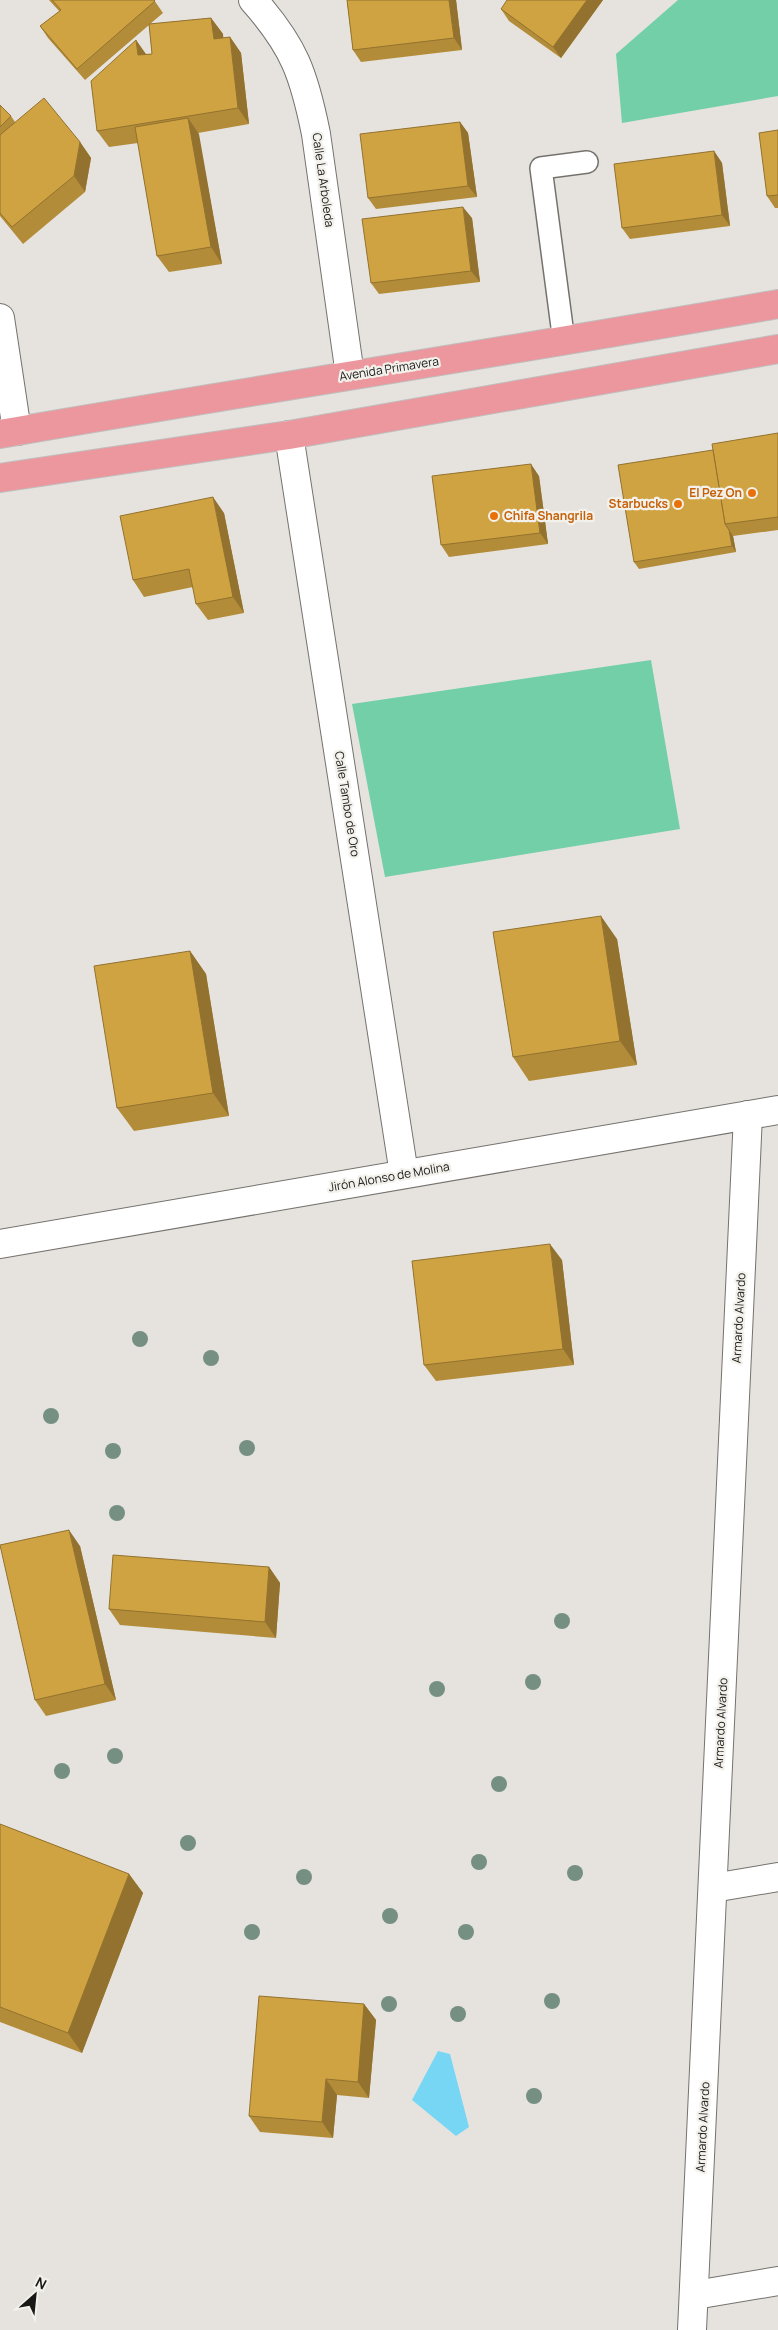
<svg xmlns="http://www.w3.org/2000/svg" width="778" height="2330" viewBox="0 0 778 2330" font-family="Manrope,sans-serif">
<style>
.green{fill:#72cfa8}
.water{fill:#78d6f5}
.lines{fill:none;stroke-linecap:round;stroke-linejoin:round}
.service-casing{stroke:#75726e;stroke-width:24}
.minor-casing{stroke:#75726e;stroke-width:30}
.secondary-casing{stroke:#75726e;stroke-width:30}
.primary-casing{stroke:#bfbebe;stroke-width:30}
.service{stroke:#fff;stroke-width:21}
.minor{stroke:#fff;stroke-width:28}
.secondary{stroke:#fff;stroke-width:28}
.primary{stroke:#ec979d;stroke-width:28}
.tree{fill:#768f83}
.wall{fill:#b38c39}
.shaded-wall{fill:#92722e}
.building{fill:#d0a342;stroke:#92722e}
.food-dot{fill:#e8710a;stroke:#f3f1eb;stroke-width:2}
.labels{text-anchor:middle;stroke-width:4.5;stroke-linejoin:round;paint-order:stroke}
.street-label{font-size:12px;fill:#191816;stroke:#f3f1eb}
.food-label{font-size:12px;font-weight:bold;fill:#c56008;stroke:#f3f1eb;text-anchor:end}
</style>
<rect width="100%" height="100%" fill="#e6e3de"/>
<!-- green -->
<g class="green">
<path d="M678 0H778V96L622 123 616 54Z"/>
<path d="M651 660 680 829 385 877 352 704Z"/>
</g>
<!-- water -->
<path class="water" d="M438 2051 450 2054 469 2127 456 2136 412 2100Z"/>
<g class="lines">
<!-- service casing -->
<g class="service-casing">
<path id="service" d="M564 342 541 168 587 162"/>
</g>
<!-- minor casing -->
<g class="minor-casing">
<g id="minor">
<path d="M253 0C294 46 304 74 316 134L350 375"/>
<path d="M0 318 17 431"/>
<path d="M289 435 404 1174"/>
<path d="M713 1888 778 1877"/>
<path d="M695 2295 778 2281"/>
<path d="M692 2330 748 1115"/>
</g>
</g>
<!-- secondary casing -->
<g class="secondary-casing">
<path id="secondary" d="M0 1244 778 1110"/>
</g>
<!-- primary casing -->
<g class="primary-casing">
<g id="primary">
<path d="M0 434C259 389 519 350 778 304"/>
<path d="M0 478 289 435 778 349"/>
</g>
</g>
<!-- service -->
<use href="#service" class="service"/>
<!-- minor -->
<use href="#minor" class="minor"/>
<!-- secondary -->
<use href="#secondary" class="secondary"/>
<!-- primary -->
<use href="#primary" class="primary"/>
</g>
<!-- trees -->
<g class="tree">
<circle cx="140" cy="1339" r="8"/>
<circle cx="211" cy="1358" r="8"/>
<circle cx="51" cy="1416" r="8"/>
<circle cx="247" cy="1448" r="8"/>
<circle cx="113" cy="1451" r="8"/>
<circle cx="117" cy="1513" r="8"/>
<circle cx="562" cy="1621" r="8"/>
<circle cx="533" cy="1682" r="8"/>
<circle cx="437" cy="1689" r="8"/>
<circle cx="115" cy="1756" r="8"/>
<circle cx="62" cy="1771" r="8"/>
<circle cx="499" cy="1784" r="8"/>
<circle cx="188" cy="1843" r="8"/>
<circle cx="479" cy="1862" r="8"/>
<circle cx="575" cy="1873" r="8"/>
<circle cx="304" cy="1877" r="8"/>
<circle cx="390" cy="1916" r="8"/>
<circle cx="252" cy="1932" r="8"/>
<circle cx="466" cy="1932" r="8"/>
<circle cx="552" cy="2001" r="8"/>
<circle cx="389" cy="2004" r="8"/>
<circle cx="458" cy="2014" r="8"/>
<circle cx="534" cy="2096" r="8"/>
</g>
<!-- wall -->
<g class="wall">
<path d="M49 0H154L163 13 150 24 211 18 223 34V38L230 37 241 53 249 124 198 133 222 264 169 272 157 256 138 143 109 147 97 131 136 40 146 54H152L149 25 85 80 48 38 40 26 60 12Z"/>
<path d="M347 0H456L462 50 361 62 353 50Z"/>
<path d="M603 0 561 58 509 21 501 9Z"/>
<path d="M0 105 11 116 15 122 80 142 91 158 85 192 23 244 0 216Z"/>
<path d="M460 122 468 133 477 197 376 209 368 198Z"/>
<path d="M778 130V208H775L767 196Z"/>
<path d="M714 151 722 163 730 226 630 239 622 228Z"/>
<path d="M472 218 480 282 379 294 371 283Z"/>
<path d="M778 433V530L733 536 736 552 639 569 634 562 713 450Z"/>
<path d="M539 476 548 544 449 557 441 545Z"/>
<path d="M224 513 244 613 208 620 196 604 193 587 144 597 133 580Z"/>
<path d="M617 939 637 1065 529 1081 513 1057Z"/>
<path d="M190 951 206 974 229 1116 134 1131 117 1108Z"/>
<path d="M562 1260 574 1365 436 1381 424 1365Z"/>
<path d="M80 1546 116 1700 46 1716 35 1700Z"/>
<path d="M269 1567 280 1583 276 1638 120 1625 109 1609Z"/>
<path d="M0 1824 129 1874 143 1893 82 2053 0 2022Z"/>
<path d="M364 2004 376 2020 369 2098 337 2095 333 2138 260 2132 249 2116Z"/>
</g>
<!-- shaded-wall -->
<g class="shaded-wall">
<path d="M449 0H456L462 50 454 38Z"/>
<path d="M587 0H603L561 58 553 47Z"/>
<path d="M211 18 223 34 225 55 214 39Z"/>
<path d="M230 37 241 53 249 124 238 108Z"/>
<path d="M136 40 147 56 138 55Z"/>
<path d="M188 118 199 134 222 264 211 247Z"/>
<path d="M460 122 468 133 477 197 468 186Z"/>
<path d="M80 142 91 158 85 192 74 176Z"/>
<path d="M714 151 722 163 730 226 722 215Z"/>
<path d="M463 207 472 218 480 282 471 271Z"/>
<path d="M531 464 539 476 548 544 540 533Z"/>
<path d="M213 497 224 513 244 613 233 597Z"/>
<path d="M729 530 733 536 736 552 732 546Z"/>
<path d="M601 916 617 939 637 1065 620 1041Z"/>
<path d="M190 951 206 974 229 1116 213 1093Z"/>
<path d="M550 1244 562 1260 574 1365 563 1349Z"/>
<path d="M69 1530 80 1546 116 1700 105 1684Z"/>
<path d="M269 1567 280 1583 276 1638 265 1622Z"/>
<path d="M129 1874 143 1893 82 2053 68 2033Z"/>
<path d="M364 2004 376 2020 369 2098 358 2082Z"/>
<path d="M326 2079 337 2095 333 2138 322 2122Z"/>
</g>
<!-- building -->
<g class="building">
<path d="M52 0H154L155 1 77 69 40 26 61 10Z"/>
<path d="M347 0H449L454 38 353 50Z"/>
<path d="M507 0H587L553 47 501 9Z"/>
<path d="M211 18 214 39 230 37 238 108 97 131 91 81 136 40 138 55 152 54 149 24Z"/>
<path d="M44 98 80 142 74 176 12 227 0 213V135Z"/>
<path d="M0 105 11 116 0 127Z"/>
<path d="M188 118 211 247 157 256 135 127Z"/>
<path d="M460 122 468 186 368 198 360 134Z"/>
<path d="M778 130V195L767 196 759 133Z"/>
<path d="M714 151 722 215 622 228 614 164Z"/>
<path d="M463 207 471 271 371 283 362 219Z"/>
<path d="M778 433V517L725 524 712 444Z"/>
<path d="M713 450 725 524 729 530 732 546 634 562 618 465Z"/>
<path d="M531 464 540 533 441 545 432 476Z"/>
<path d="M213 497 233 597 196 604 189 569 133 580 120 516Z"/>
<path d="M601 916 620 1041 513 1057 493 932Z"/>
<path d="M190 951 213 1093 117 1108 94 966Z"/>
<path d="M550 1244 563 1349 424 1365 412 1261Z"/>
<path d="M69 1530 105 1684 35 1700 0 1545Z"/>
<path d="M113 1555 269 1567 265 1622 109 1609Z"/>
<path d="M0 1824 129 1874 68 2033 0 2007Z"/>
<path d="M259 1996 364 2004 358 2082 326 2079 322 2122 249 2116Z"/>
</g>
<!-- markers -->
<g class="food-dot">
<circle cx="752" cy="493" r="5"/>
<circle cx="678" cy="504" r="5"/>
<circle cx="494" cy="516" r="5"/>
</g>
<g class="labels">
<!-- street labels -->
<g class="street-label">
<text transform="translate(323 180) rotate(82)" y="4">Calle La Arboleda</text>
<text transform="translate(389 369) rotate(-9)" y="4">Avenida Primavera</text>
<text transform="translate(347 804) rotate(81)" y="4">Calle Tambo de Oro</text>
<text transform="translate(389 1177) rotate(-10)" y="4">Jirón Alonso de Molina</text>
<text transform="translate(739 1318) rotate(-87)" y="4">Armardo Alvardo</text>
<text transform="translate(721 1723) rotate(-87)" y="4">Armardo Alvardo</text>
<text transform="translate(703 2127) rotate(-87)" y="4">Armardo Alvardo</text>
</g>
<!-- food labels -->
<g class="food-label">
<text x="742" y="497">El Pez On</text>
<text x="668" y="508">Starbucks</text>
<text x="504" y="520" text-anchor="start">Chifa Shangrila</text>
</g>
</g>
<!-- north arrow -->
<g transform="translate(35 2295) rotate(27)" stroke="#f3f1eb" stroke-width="4" paint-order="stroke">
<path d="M0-4L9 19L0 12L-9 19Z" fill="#191816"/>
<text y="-8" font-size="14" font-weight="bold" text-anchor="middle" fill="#191816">N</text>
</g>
</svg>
